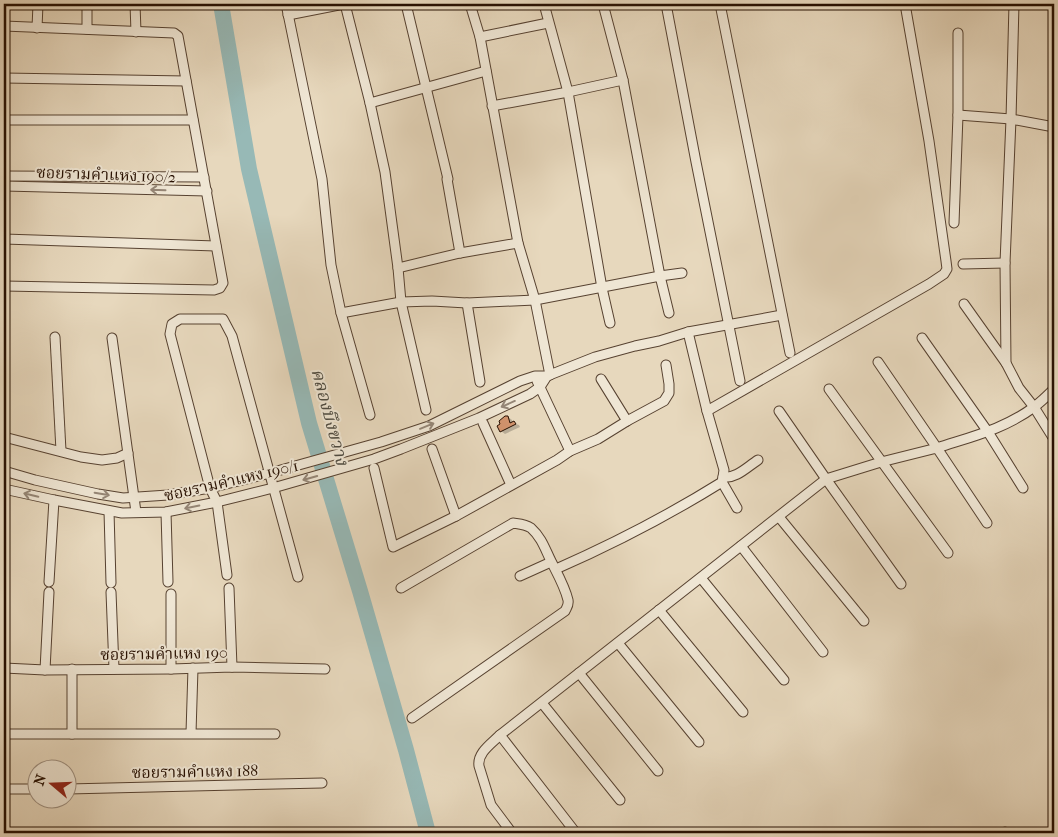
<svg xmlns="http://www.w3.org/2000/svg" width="1058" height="837" viewBox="0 0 1058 837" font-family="'IM FELL French Canon','Noto Serif Thai',serif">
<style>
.shadow{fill:#0003}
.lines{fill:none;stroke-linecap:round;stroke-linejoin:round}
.river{stroke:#97b9b6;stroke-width:16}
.building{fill:#d0926c;stroke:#271002}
.street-casing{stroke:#574231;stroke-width:11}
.street{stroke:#efe6d4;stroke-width:9}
.oneway{stroke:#958676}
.labels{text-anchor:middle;stroke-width:4;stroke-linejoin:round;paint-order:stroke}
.street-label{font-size:16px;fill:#271002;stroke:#efe6d4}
.water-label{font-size:18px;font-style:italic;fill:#4e4b41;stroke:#efe6d4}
</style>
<rect width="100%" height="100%" fill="#e7d8bd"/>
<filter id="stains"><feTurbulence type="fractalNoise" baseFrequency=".004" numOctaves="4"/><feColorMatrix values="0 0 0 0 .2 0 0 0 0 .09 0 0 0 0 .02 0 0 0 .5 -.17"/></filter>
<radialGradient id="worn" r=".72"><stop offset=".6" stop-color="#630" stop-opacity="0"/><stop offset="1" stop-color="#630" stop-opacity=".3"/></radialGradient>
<!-- shadow -->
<path class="shadow" d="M508 417 512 420 513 423 519 425 520 427 505 434 501 431Z"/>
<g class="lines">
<!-- river -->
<path class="river" d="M221 4 249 169 309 423 360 591 406 750 428 833"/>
</g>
<!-- building -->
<path class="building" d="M505 416H508L510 423 514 421 516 424 500 432 497 426 500 424 499 421Z"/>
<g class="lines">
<!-- street casing -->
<g class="street-casing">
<g id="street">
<path d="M135 4 136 32"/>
<path d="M286 4 322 179 331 265 341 313 370 415"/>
<path d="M345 4 370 103 385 172 398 268 401 302 426 410"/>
<path d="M406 4 448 179"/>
<path d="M470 4 480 37 518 243 535 300 550 375"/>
<path d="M544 4 568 92 602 288 610 323"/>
<path d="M603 4 623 80 660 276 682 273"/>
<path d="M666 4 696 162 740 381"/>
<path d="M720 4 790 353"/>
<path d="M1014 4 1011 119 1005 263 1006 363 1019 388 1034 407 1054 439"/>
<path d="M288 15 344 4"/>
<path d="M4 26 174 33 178 36 223 283 220 288 214 290 4 286"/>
<path d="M37 28 38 4"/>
<path d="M87 29V4"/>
<path d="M480 37 548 23"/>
<path d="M4 78 186 81"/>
<path d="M370 103 486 71"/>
<path d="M492 106 568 92 623 80"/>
<path d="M958 115 1011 119 1054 127"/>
<path d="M4 120H193"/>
<path d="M4 176 204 177"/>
<path d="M447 179 460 253"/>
<path d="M4 186 207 191"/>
<path d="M954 223 958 115V33"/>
<path d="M4 239 216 246"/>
<path d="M963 264 1005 263"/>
<path d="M398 268 460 253 518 243"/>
<path d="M467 303 480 382"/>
<path d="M964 304 1006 363"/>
<path d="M341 313 401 302 432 301 467 303 535 300 660 276 669 313"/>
<path d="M55 337 61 451"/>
<path d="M112 338 136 512"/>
<path d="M922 338 988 432 1023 488"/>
<path d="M878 362 937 448C970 437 1005 429 1034 407 1041 402 1048 395 1054 389"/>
<path d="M601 379 627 421"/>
<path d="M537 381 570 451"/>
<path d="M829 389 948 553"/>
<path d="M707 411 929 284 944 274 947 269 946 261 929 141 905 4"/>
<path d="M779 411 826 479 901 584"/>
<path d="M483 423 511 485"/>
<path d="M4 437 81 457 102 460 117 458 128 453"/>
<path d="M432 449 456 516"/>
<path d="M374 468 393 547 456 516 557 460 570 451 598 439 627 421 664 401 669 393V384L666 365"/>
<path d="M4 471 35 480 98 494 123 498 168 495 210 488 270 473 381 442 429 426 520 381 535 376H547L595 357 635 346 659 341 688 332 782 315"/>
<path d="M723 477C736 479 747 467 758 460"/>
<path d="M722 482 737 508"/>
<path d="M4 489 54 500 122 513 166 512 217 502 273 488 374 459 401 449 479 418 530 394 540 387 547 376"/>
<path d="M109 511 111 583"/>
<path d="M166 512 168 582"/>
<path d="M779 517 864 621"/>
<path d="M741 546 823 652"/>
<path d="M556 569C613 544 669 515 722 482L723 477 724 470 707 411 688 332"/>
<path d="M227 575 217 502 210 488 170 334 172 324 180 319H223L232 336 298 577"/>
<path d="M520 576 551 562"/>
<path d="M701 578 784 680"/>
<path d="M49 582 54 500"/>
<path d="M229 588 232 667"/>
<path d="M401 588 513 523C520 524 525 524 531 528 542 538 545 549 551 561 557 573 565 587 568 600 569 605 567 607 565 611L412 718"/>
<path d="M111 592 114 669"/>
<path d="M171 594V669"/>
<path d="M659 610 743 712"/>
<path d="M618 643 699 742"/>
<path d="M4 668 45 670 171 669 232 667 325 669"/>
<path d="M72 669V734"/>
<path d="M45 670 49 592"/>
<path d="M579 673 658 771"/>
<path d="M542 703 620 800"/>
<path d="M191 733 193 668"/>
<path d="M4 734H275"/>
<path d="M500 735 576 833"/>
<path d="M4 789H38"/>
<path d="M68 789 322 783"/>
<path d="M1005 832V833"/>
<path d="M512 833 491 805 479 766C477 753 491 744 500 735L826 479 881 462 937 448 987 523"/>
</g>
</g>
<!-- street -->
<use href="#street" class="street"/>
</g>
<!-- one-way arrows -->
<defs><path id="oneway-shaft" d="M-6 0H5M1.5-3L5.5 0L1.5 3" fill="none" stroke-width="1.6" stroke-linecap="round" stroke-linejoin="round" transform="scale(1.25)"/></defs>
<g class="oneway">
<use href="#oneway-shaft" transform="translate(158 190) rotate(-178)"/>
<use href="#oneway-shaft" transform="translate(508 404) rotate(156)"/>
<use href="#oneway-shaft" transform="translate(427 426) rotate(-22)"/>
<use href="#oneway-shaft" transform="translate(310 478) rotate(164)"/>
<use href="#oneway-shaft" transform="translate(102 494) rotate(10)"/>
<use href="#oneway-shaft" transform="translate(31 495) rotate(-167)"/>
<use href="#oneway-shaft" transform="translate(192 507) rotate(169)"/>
</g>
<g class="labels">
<!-- street labels -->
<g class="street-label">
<text transform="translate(106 174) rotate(2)" y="6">ซอยรามคำแหง 190/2</text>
<text transform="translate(231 480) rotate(-13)" y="6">ซอยรามคำแหง 190/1</text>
<text transform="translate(164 653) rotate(-1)" y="6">ซอยรามคำแหง 190</text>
<text transform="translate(195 771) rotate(-1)" y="6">ซอยรามคำแหง 188</text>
</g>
<!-- water labels -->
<g class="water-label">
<text transform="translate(330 417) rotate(75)" y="6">คลองบึงขวาง</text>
</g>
</g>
<!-- margin -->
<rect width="1058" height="837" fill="none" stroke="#e7d8bd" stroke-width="20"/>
<rect x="5" y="5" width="1048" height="827" fill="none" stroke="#271002" stroke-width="2.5"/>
<rect x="10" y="10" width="1038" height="817" fill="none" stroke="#271002"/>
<!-- north arrow -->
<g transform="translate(52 784) rotate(289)"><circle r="24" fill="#efe6d4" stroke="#9f9080"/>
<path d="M0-4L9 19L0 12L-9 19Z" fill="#8f2418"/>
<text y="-8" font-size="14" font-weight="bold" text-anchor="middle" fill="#271002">N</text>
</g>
<rect width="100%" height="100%" filter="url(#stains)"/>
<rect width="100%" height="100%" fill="url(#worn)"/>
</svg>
